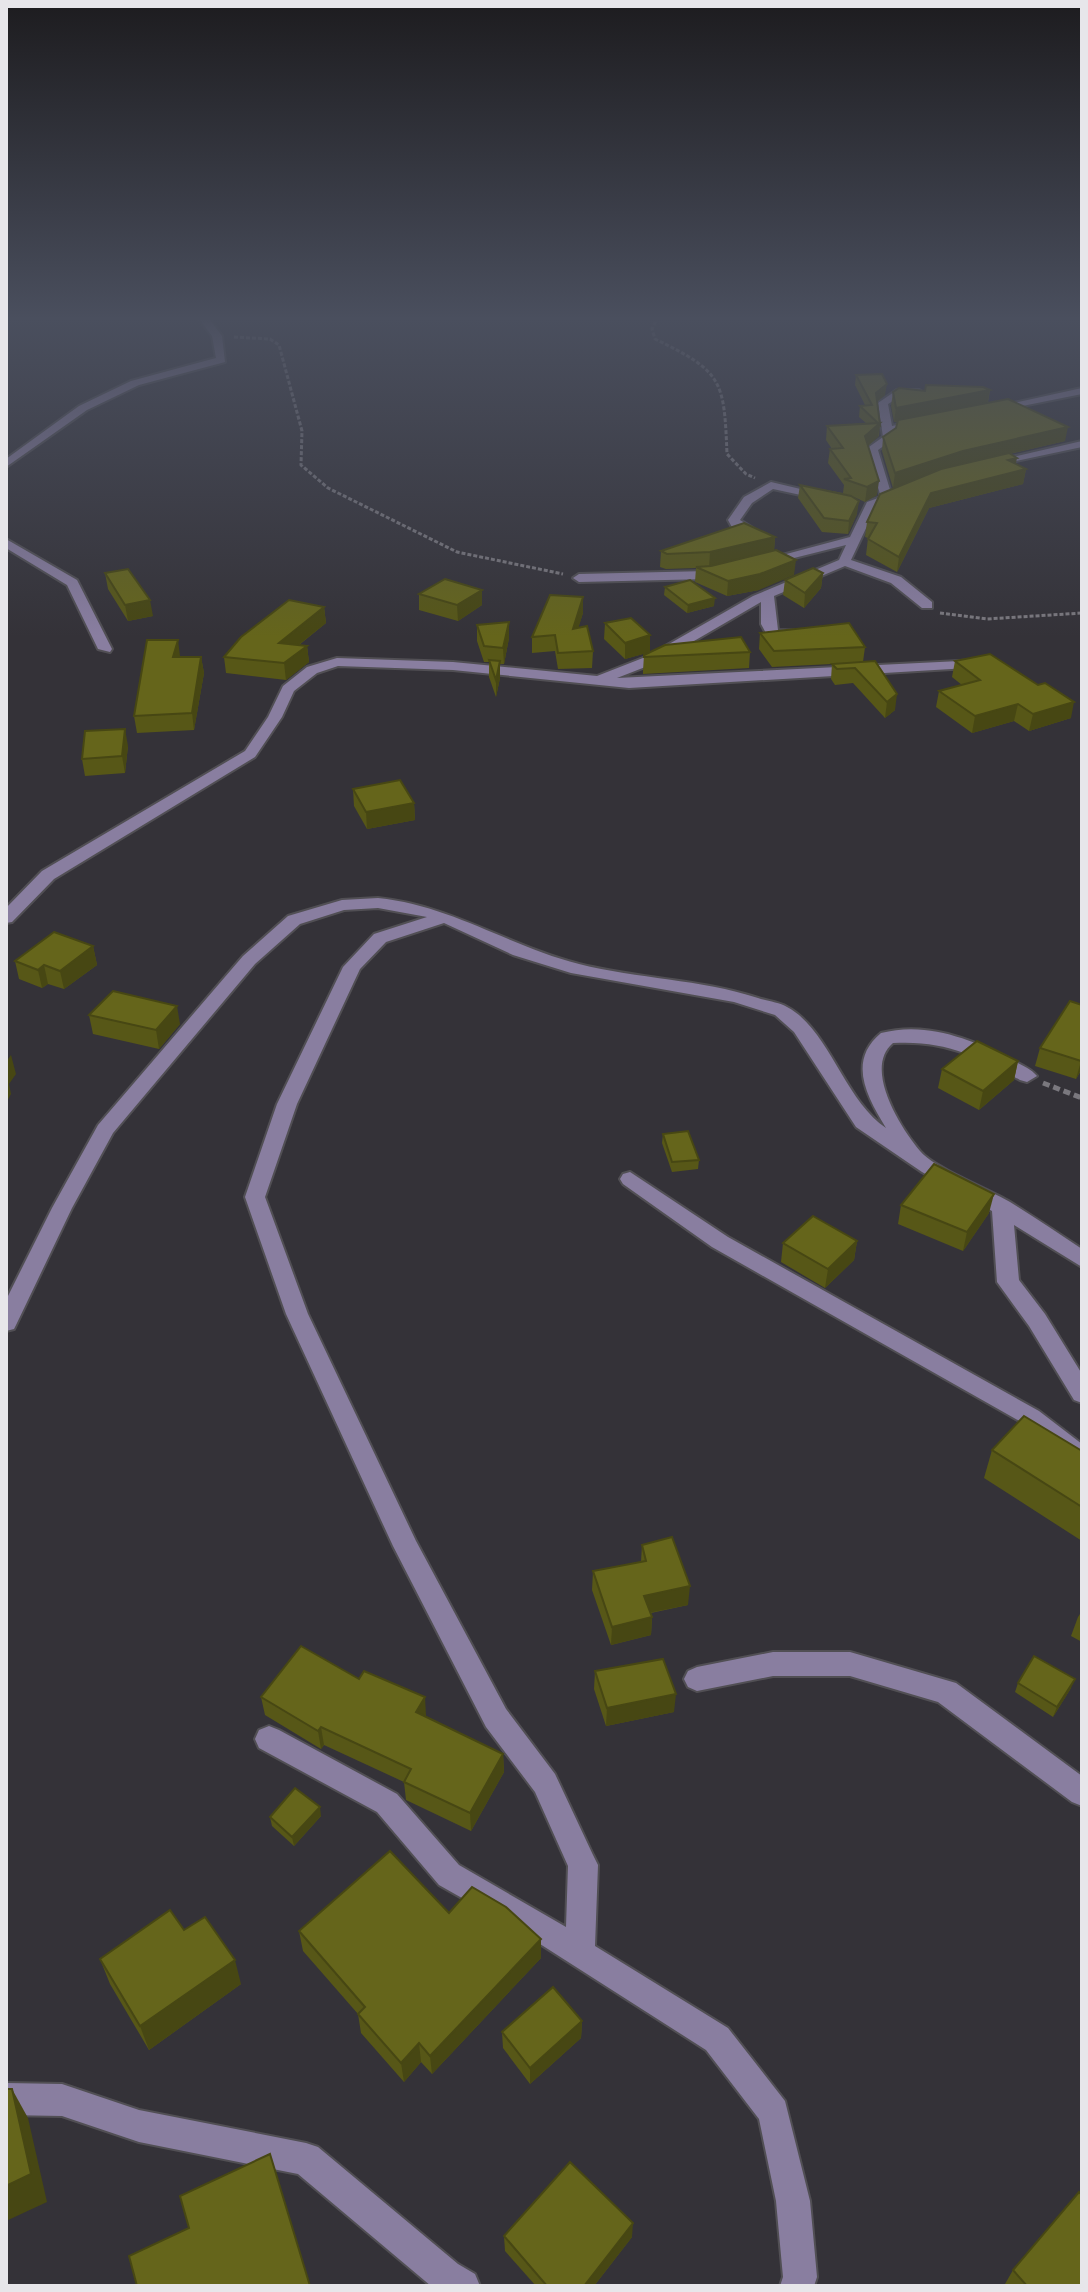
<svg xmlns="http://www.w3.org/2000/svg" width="1088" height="2292" viewBox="0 0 1088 2292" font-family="'Exo 2',sans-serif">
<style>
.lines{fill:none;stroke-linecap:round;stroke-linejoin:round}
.minor-casing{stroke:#514f54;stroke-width:4}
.path-far1{stroke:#7a787e;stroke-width:3;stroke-dasharray:4 2;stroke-linecap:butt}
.path{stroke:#7a787e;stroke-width:5;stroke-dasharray:7 4;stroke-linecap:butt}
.minor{fill:#897ea0;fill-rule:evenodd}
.wall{fill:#575717}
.shaded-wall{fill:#474713}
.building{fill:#65651b;stroke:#474713;stroke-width:2}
</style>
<rect width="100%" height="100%" fill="#343238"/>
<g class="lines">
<!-- minor casing -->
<g class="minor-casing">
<g id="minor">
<path d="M197 316H207L222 336 225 362 139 385 87 410 6 467V459L79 406 131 381 216 358 212 336Z"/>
<path d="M1082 388V394L992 412 987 409Z"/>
<path d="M897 390H919L924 393 919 396 903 395 888 404 892 426 921 420 926 423 893 432 892 440 878 450 891 493 901 489 907 493 876 507 851 560 901 577 932 602V608H922L891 583 845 566 774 596 778 630 803 631V637H768L761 624V602L658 662 617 678 980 660 987 664 985 667 629 688 453 670 338 666 317 673 294 691 282 717 255 757 54 879 12 922 6 923V908L42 871 245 751 268 717 283 686 307 667 337 658 453 662 597 676 648 656 753 596 839 560 846 545 762 566 756 562 850 537 867 502 881 497 866 449 883 437 878 403Z"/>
<path d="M1082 441V447L992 466 986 463Z"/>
<path d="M771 482 830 496 824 500 773 489 752 503 740 520 765 536V542L761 543 733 529 728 520 744 497Z"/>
<path d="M6 539 77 580 112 649 110 652 98 649 67 585 6 548Z"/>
<path d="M723 567 729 571 709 579 579 582 573 578 579 574 708 571Z"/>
<path d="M378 898C450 905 509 946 579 964 638 979 700 979 758 998 767 1001 779 1002 787 1007 829 1029 844 1100 886 1128 867 1097 847 1061 881 1033 926 1021 971 1039 1010 1059 1019 1064 1030 1068 1037 1076L1027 1082 1020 1080C975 1056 946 1040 893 1043 863 1068 900 1127 920 1151 934 1168 988 1189 1010 1202 1034 1217 1058 1233 1082 1249V1267L1014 1225 1019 1280 1045 1314 1082 1374V1403L1074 1400 1029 1326 997 1282 992 1211 922 1172 856 1127 794 1032 775 1015 734 1002 571 973 513 955 444 923 386 942 360 969 297 1104 265 1197 308 1314 416 1541 506 1709 555 1774 593 1855 598 1865 595 1946 728 2028 785 2101 810 2201 817 2277 814 2286H780L783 2277 776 2201 759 2119 706 2050 515 1928 439 1885 377 1812 259 1748 255 1739 259 1730 269 1726 279 1730 397 1794 459 1865 566 1927 568 1866 535 1792 486 1727 393 1546 286 1314 245 1197 277 1104 343 967 374 934 427 917 378 908 344 910 300 924 255 964 113 1133 72 1208 17 1323 14 1329 6 1331V1300L52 1208 98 1125 243 956 288 916 342 900Z"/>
<path d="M630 1172 728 1237 1039 1411 1082 1444V1467L1074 1464 1023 1423 712 1247 623 1184 620 1179 623 1174Z"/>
<path d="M773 1652H850L956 1683 1082 1776V1806L1072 1802 938 1702 850 1676H773L697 1691 688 1687 684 1679 688 1671 697 1667Z"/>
<path d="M6 2083 62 2084 139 2110 306 2143 318 2147 458 2264 475 2274 480 2286H431L298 2174 139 2142 62 2116 6 2115Z"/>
</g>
</g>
<!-- path-far1 -->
<g class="path-far1">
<path d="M658 316 652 329 655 339C723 372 724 380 727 454L746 474 755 478"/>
<path d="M234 337 270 339 279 345 302 431 301 465 328 488 457 552 563 574"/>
<path d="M940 613 987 619 1082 613"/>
</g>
<!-- path -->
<path class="path" d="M1043 1083 1082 1098"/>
<!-- minor -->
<use href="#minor" class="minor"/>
</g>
<!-- wall -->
<g class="wall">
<path d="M856 375 885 395 877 402 880 425 879 436 868 446 877 495 865 502 854 497 857 514 848 534 822 532 798 498 800 485 843 493 844 485 828 463 830 449H832L826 440 827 426 866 423 859 417 860 406 865 405 855 385Z"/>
<path d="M990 390 988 403 1065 441 1010 454 1015 464 1026 469 1023 484 929 508 897 572 866 555 868 538 865 537 867 522 906 484 893 488 882 451 883 437 896 428 897 422H894L891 406 893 392Z"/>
<path d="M775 537 774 551 759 590 727 596 695 582 696 568 666 569 660 567 661 551Z"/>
<path d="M105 573 153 616 128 621 108 589Z"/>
<path d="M823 573 821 588 804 608 783 595 785 580Z"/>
<path d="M665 587 714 606 687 613 664 595Z"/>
<path d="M419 594 482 605 458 621 419 610Z"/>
<path d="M583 597V613L578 628 593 651 592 668 558 669 555 651 532 653V637Z"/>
<path d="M324 607 326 623 299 645 307 646 309 662 286 680 226 673 224 657Z"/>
<path d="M509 622V638L504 664H500V678L496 697 489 677V662H484L477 641V625Z"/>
<path d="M605 623 650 635V652L625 659 604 639Z"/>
<path d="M760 633 865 647 863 662 895 710 885 718 853 683 835 685 831 679 832 664 772 667 759 649Z"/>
<path d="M750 652 749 668 643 674V671L644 655Z"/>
<path d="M180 657H201L204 673 194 730 137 733 134 716Z"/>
<path d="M955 661 1071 718 1029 731 1014 721 972 733 936 707 939 691 962 685 952 677Z"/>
<path d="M128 746 125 773 85 776 82 759Z"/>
<path d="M353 789 414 803 415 820 367 829 354 806Z"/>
<path d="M93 946 97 965 64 989 48 984 42 988 19 979 15 961Z"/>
<path d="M1082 1005V1069L1076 1079 1035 1066 1040 1048Z"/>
<path d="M89 1015 180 1024 159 1049 93 1034Z"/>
<path d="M1018 1061 1014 1080 979 1110 938 1088 942 1069Z"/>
<path d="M663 1134 699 1160 698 1169 672 1172 662 1143Z"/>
<path d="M901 1205 989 1213 963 1251 898 1224Z"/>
<path d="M857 1241 854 1260 825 1288 781 1262 783 1243Z"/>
<path d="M992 1450 1082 1451V1541L984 1478Z"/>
<path d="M642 1545 688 1605 651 1613 652 1617 651 1635 611 1645 592 1590 593 1571 641 1562Z"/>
<path d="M1082 1611V1642L1071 1636 1078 1617Z"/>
<path d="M595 1671 674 1712 606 1726 594 1689Z"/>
<path d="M359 1679 426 1715 425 1717 503 1754 504 1772 471 1831 406 1800 404 1782 324 1745 321 1749 265 1715 261 1697Z"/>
<path d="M1018 1683 1071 1688 1053 1717 1015 1692Z"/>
<path d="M321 1816 294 1846 272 1826 270 1817Z"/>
<path d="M449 1913 541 1958 432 2074 421 2062 404 2082 361 2033 358 2014 303 1951 299 1931Z"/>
<path d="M100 1959 241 1984 149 2050 110 1984Z"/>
<path d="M582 2021 581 2038 530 2084 503 2048 502 2032Z"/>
<path d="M504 2236 632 2237 594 2286H536L505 2251Z"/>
<path d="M1013 2270 1082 2286H1007L1005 2284Z"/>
</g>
<!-- shaded-wall -->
<g class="shaded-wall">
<path d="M887 384 885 395 875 403 876 393Z"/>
<path d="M990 390 987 404 894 422 896 408Z"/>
<path d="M880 423 878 437 863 450 865 436Z"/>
<path d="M1068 427 1065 441 961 465 893 488 895 473 963 451Z"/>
<path d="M1017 458 1014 472 1026 469 1023 484 929 508 897 572 899 557 931 493 1008 460Z"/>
<path d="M879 481 877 495 865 502 867 487Z"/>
<path d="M859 501 857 514 848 534 849 521Z"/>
<path d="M775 537 774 552 709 568 710 552Z"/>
<path d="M796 560 794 575 759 590 727 596 728 581Z"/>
<path d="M823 573 821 588 804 608 805 593Z"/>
<path d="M482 590V605L458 621 457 605Z"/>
<path d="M583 597V613L573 645V629Z"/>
<path d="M715 598 714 606 687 613 688 605Z"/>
<path d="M150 600 153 616 128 621 125 605Z"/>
<path d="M324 607 326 623 281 659 279 643Z"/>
<path d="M509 622V638L504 664 503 648Z"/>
<path d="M650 635V652L625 659V643Z"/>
<path d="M178 640 180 656 173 657Z"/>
<path d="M307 646 309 662 286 680 284 663Z"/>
<path d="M201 657 204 673 194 730 192 713Z"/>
<path d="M500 661V678L496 697V680Z"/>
<path d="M897 694 895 710 885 718 887 702Z"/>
<path d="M1074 702 1071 718 1029 731 1033 714Z"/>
<path d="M1018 704 1014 721 972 733 975 716Z"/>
<path d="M125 729 128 746 125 773 122 756Z"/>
<path d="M414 803 415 820 367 829 366 812Z"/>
<path d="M93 946 97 965 64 989 60 971Z"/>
<path d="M44 965 48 984 42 988 38 970Z"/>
<path d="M177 1006 180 1024 159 1049 156 1030Z"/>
<path d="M11 1055 16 1074 9 1084 11 1094 6 1103V1062Z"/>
<path d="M1082 1058V1068L1076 1079 1081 1061Z"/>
<path d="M1018 1061 1014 1080 979 1110 983 1091Z"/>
<path d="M994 1194 989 1213 963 1251 967 1232Z"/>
<path d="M857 1241 854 1260 825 1288 828 1269Z"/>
<path d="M690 1586 688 1605 643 1614 644 1596Z"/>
<path d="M652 1617 651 1635 611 1645 612 1627Z"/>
<path d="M1075 1679 1071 1688 1053 1717 1057 1707Z"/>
<path d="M676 1694 674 1712 606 1726 607 1708Z"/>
<path d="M425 1697 426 1715 418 1730 416 1712Z"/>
<path d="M321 1727 324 1745 321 1749 318 1731Z"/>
<path d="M503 1754 504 1772 471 1831 470 1813Z"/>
<path d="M320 1807 321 1816 294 1846 292 1837Z"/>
<path d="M541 1939V1958L432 2074 430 2056Z"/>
<path d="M235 1960 241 1984 149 2050 140 2026Z"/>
<path d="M582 2021 581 2038 530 2084V2068Z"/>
<path d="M419 2043 421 2062 404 2082 401 2063Z"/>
<path d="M12 2089 28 2118 47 2202 6 2221V2186Z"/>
<path d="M633 2223 632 2237 594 2286H584Z"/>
</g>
<!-- building -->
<g class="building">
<path d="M882 374 887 384 876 393 880 425 860 406 872 405 856 375Z"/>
<path d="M926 385 983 387 990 390 896 408 893 392 899 388 925 391Z"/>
<path d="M1008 399 1068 427 963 451 895 473 883 437 896 428 898 420Z"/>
<path d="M880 423 865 436 879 481 867 487 844 479 851 478 830 449 843 448 827 426Z"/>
<path d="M1009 453 1017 458 1008 460 1026 469 931 493 899 557 868 539 877 523 867 522 880 494 941 469Z"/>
<path d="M800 485 851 496 859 501 849 521 824 518Z"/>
<path d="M744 523 775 537 710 552 667 554 661 551Z"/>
<path d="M776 550 796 560 760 574 728 581 696 567 711 566Z"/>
<path d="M813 568 823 573 805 593 785 580Z"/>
<path d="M128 569 150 600 125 605 105 573Z"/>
<path d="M445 579 482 590 457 605 419 594Z"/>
<path d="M690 580 715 598 688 605 665 587Z"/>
<path d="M550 595 583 597 573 629 587 626 593 651 558 653 555 635 532 637Z"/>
<path d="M289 600 324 607 279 643 307 646 284 663 224 657 241 637Z"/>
<path d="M631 618 650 635 625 643 605 623Z"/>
<path d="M509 622 503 648 484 646 477 625Z"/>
<path d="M849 623 865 647 774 651 760 633Z"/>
<path d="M741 637 750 652 644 657V655L665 645Z"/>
<path d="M147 640H178L173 657H201L192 713 134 716Z"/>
<path d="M990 654 1038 685 1045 683 1074 702 1033 714 1018 704 975 716 939 691 980 680 955 661Z"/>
<path d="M489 660 500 661 496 680Z"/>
<path d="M875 661 897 694 887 702 855 668 837 669 832 664Z"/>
<path d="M125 729 122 756 82 759 85 731Z"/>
<path d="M400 780 414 803 366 812 353 789Z"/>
<path d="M54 932 93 946 60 971 44 965 38 970 15 961Z"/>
<path d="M113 991 177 1006 156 1030 89 1015Z"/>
<path d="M1070 1001 1082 1005V1058L1081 1061 1040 1048Z"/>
<path d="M977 1041 1018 1061 983 1091 942 1069Z"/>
<path d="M688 1131 699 1160 672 1162 663 1134Z"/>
<path d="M934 1164 994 1194 967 1232 901 1205Z"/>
<path d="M813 1216 857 1241 828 1269 783 1243Z"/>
<path d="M1024 1416 1082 1451V1507L992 1450Z"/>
<path d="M672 1537 690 1586 644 1596 652 1617 612 1627 593 1571 646 1561 642 1545Z"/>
<path d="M301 1646 359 1679 364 1671 425 1697 416 1712 503 1754 470 1813 404 1782 411 1769 321 1727 318 1731 261 1697Z"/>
<path d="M1034 1656 1075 1679 1057 1707 1018 1683Z"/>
<path d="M663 1659 676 1694 607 1708 595 1671Z"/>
<path d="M295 1788 320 1807 292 1837 270 1817Z"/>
<path d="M390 1851 449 1913 472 1887 506 1907 541 1939 430 2056 419 2043 401 2063 358 2014 365 2007 299 1931Z"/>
<path d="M170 1910 184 1930 205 1917 235 1960 140 2026 100 1959Z"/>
<path d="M553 1987 582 2021 530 2068 502 2032Z"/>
<path d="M6 2089H12L31 2174 6 2186Z"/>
<path d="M270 2154 310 2286H137L129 2256 189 2228 180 2196Z"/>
<path d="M570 2162 633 2223 584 2286H547L504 2236Z"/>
<path d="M1079 2192 1082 2195V2283L1080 2286H1027L1013 2270Z"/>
</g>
<!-- sky -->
<linearGradient id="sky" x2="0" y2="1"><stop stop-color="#1d1c1f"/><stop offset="0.5" stop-color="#4a4f5e"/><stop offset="1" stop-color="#4a4f5e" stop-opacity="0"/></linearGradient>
<rect width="1088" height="637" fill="url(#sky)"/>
<!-- border -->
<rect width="1088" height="2292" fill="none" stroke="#e7e6ea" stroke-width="16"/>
</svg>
